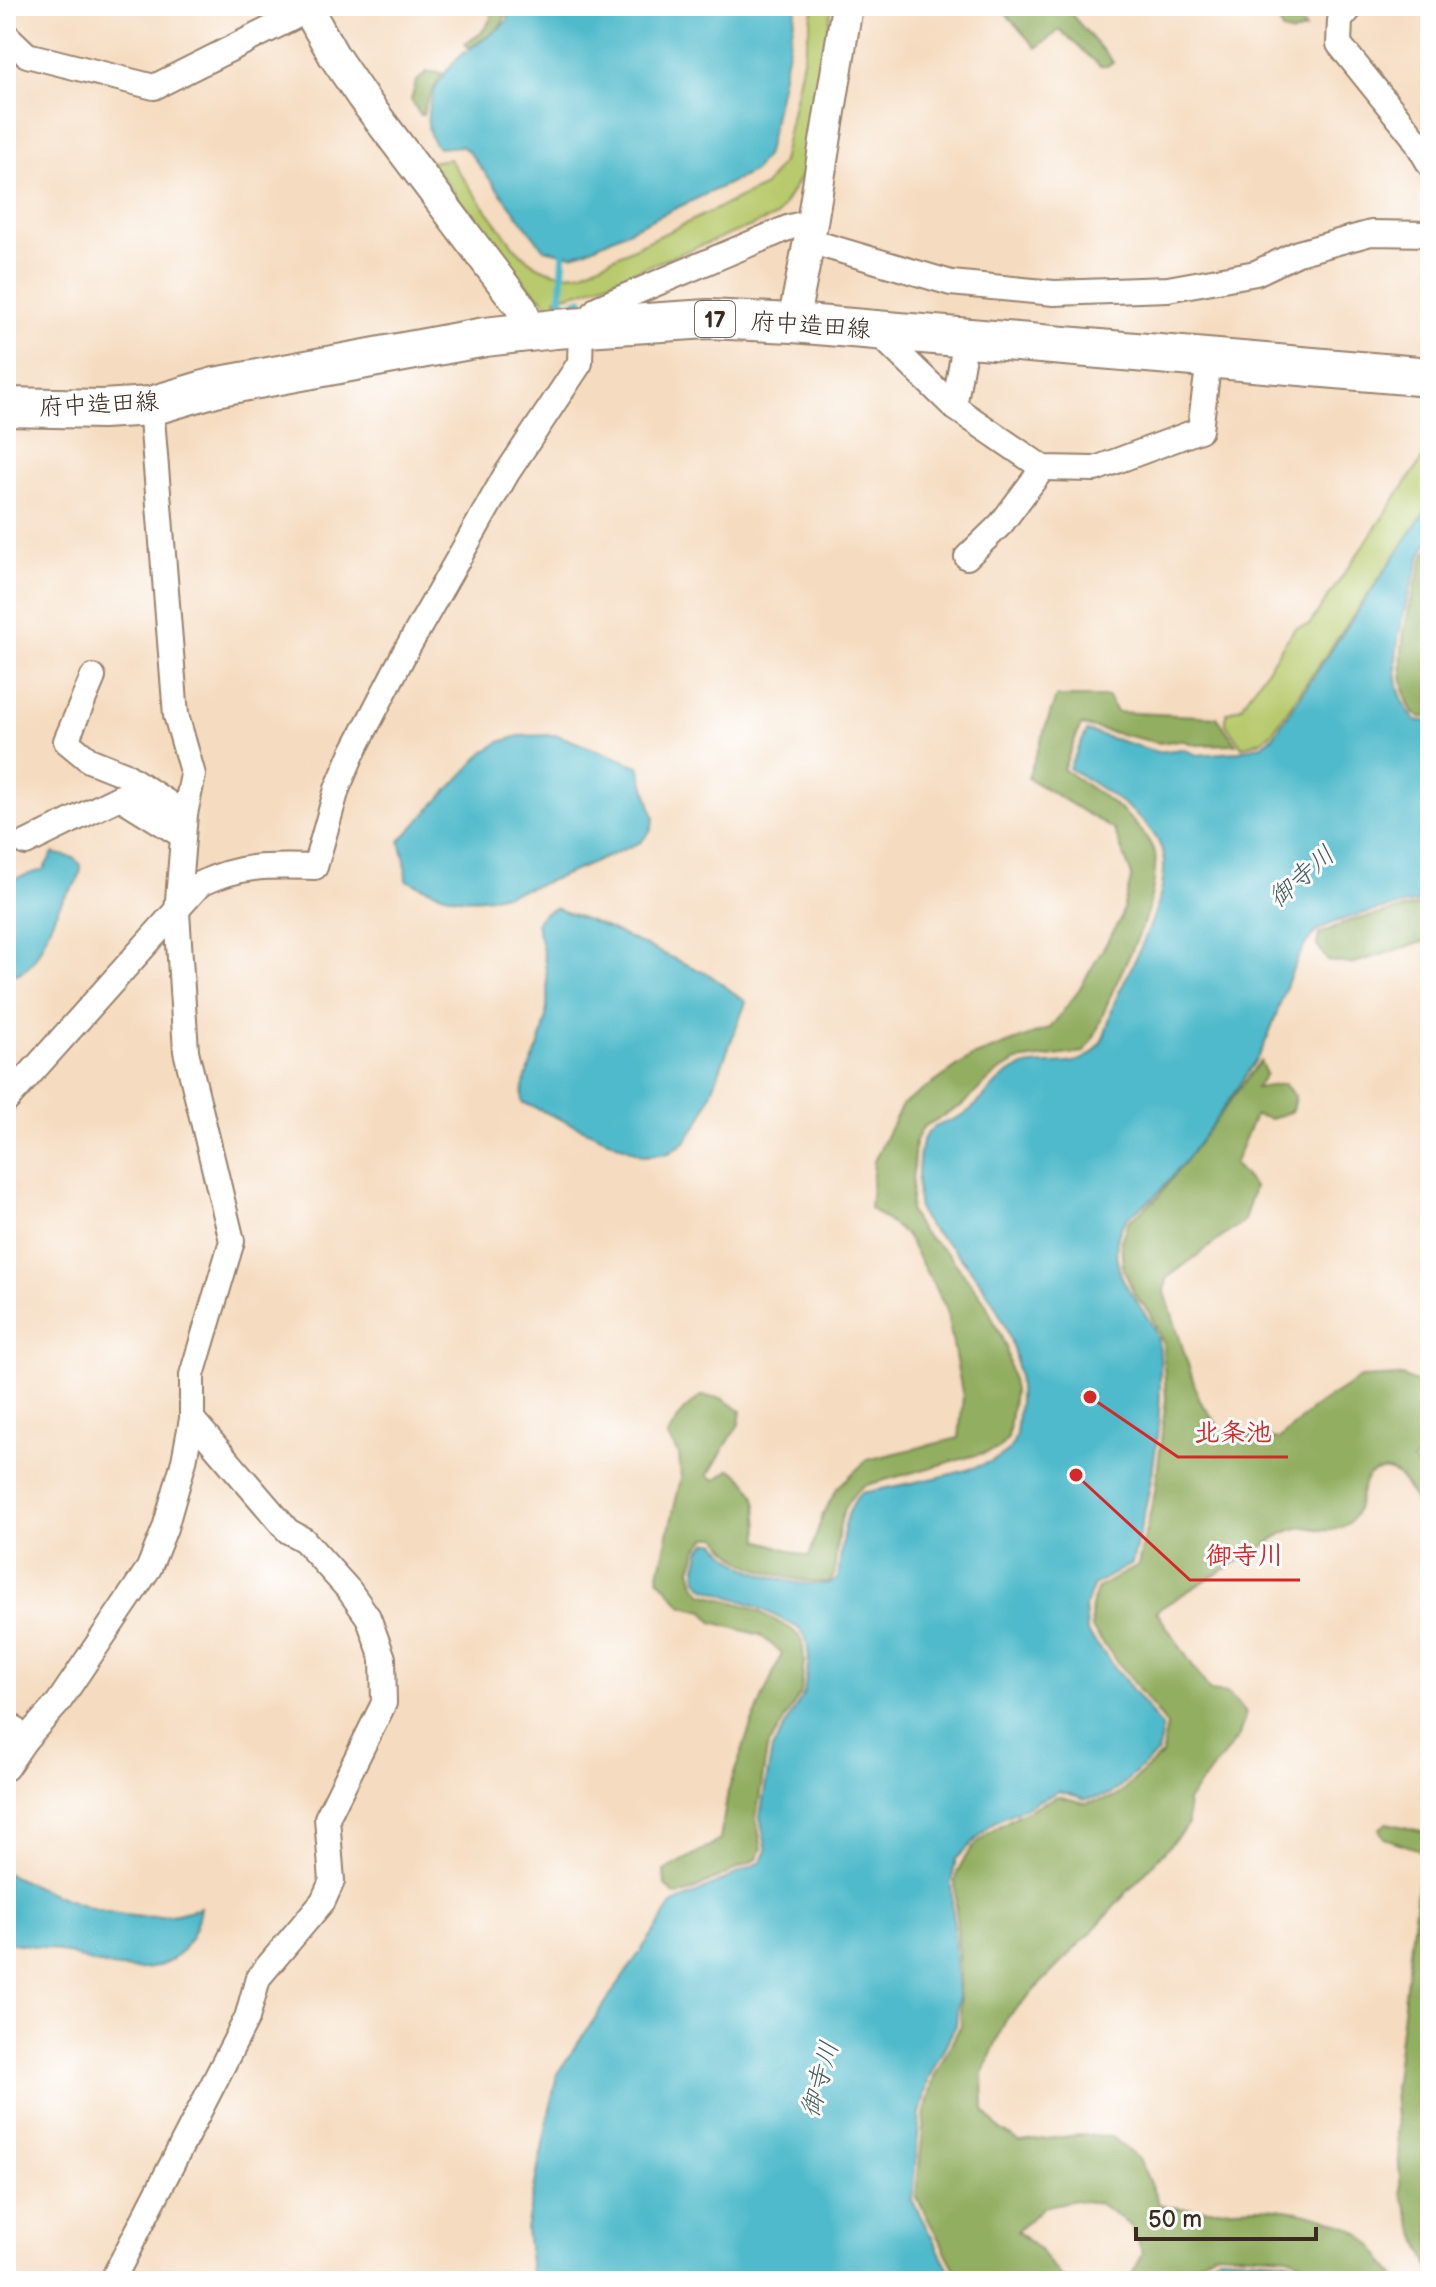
<svg xmlns="http://www.w3.org/2000/svg" width="1436" height="2287" viewBox="0 0 1436 2287" font-family="'Balsamiq Sans','Klee One',sans-serif">
<style>
.green{fill:#b8ca6d;stroke:#7a7a46;stroke-width:2}
.forest{fill:#92ae60;stroke:#666c3f;stroke-width:2}
.water{fill:#4fbacb;stroke:#457274;stroke-width:2}
.lines{fill:none;stroke-linecap:round;stroke-linejoin:round}
.stream{stroke:#4fbacb;stroke-width:7}
.minor-casing{stroke:#98826e;stroke-width:28}
.tertiary-casing{stroke:#98826e;stroke-width:34}
.primary-casing{stroke:#98826e;stroke-width:42}
.minor{stroke:#fff;stroke-width:24}
.tertiary{stroke:#fff;stroke-width:30}
.primary{stroke:#fff;stroke-width:38}
.labels{text-anchor:middle;stroke-width:6;stroke-linejoin:round;paint-order:stroke}
.shield{fill:#fff;stroke:#766a62;stroke-width:2}
.shield-label{font-size:22px;font-weight:bold;fill:#3b2a1e}
.street-label{font-size:24px;fill:#3b2a1e;stroke:#fff}
.water-label{font-size:26px;font-style:italic;fill:#425c5b;stroke:#fff}
.leader{fill:none;stroke:#d62828;stroke-width:3}
.callout-dot{fill:#d62828;stroke:#fff;stroke-width:3}
.callout-label{font-size:26px;text-anchor:middle;font-weight:bold;fill:#d62828;stroke:#fff;stroke-width:6;stroke-linejoin:round;paint-order:stroke}
</style>
<rect width="100%" height="100%" fill="#fff"/>
<filter id="ink" filterUnits="userSpaceOnUse"><feTurbulence type="fractalNoise" baseFrequency=".0125" numOctaves="2"/><feDisplacementMap in="SourceGraphic" scale="16" xChannelSelector="R" yChannelSelector="G"/><feConvolveMatrix kernelMatrix="1 2 1 2 8 2 1 2 1" color-interpolation-filters="sRGB"/></filter>
<filter id="wash" filterUnits="userSpaceOnUse"><feTurbulence type="fractalNoise" baseFrequency=".006" numOctaves="4" result="noise"/><feDisplacementMap in="SourceGraphic" scale="32" xChannelSelector="R" yChannelSelector="G"/><feGaussianBlur stdDeviation="1.8" result="paint"/><feColorMatrix in="noise" values="0 0 0 0 0 0 0 0 0 0 0 0 0 0 0 0 0 1.4 0 .05"/><feComposite in="paint" operator="in"/></filter>
<g filter="url(#wash)">
<rect width="100%" height="100%" fill="#f5dbbf"/>
<!-- green -->
<g class="green">
<path d="M814 6H832L807 166 777 216 584 291 556 298 559 307 553 308 525 283 430 162 449 159 515 248C534 268 555 278 583 272L765 186 782 162Z"/>
<path d="M1430 448V505L1271 734 1261 741 1242 747 1226 724V713L1241 707 1295 628 1309 625Z"/>
</g>
<!-- forest -->
<g class="forest">
<path d="M490 6H503C513 26 483 39 469 48L465 44 481 33 491 19Z"/>
<path d="M999 6H1064L1113 62 1107 66H1100L1060 30 1036 48Z"/>
<path d="M1275 6H1292L1306 29 1293 34 1282 31Z"/>
<path d="M427 72 442 73 425 105 423 115H420L411 100 416 82Z"/>
<path d="M1430 547V717C1414 719 1410 710 1406 696 1393 648 1411 603 1424 556Z"/>
<path d="M1056 697H1108L1116 712 1217 717 1236 744 1196 745 1181 740 1159 743 1081 725 1063 769C1093 790 1139 816 1154 851 1157 856 1155 863 1155 869 1152 922 1127 955 1108 1002 1100 1020 1097 1037 1084 1052L1017 1061 993 1076 961 1106 923 1127 915 1142 910 1212 921 1231 949 1255 985 1302 1006 1347 1014 1391 1008 1438 998 1449 863 1486C835 1507 838 1543 834 1575L829 1582C809 1584 764 1573 746 1563 734 1556 726 1547 717 1537H707L698 1548 691 1569 695 1584 702 1593 750 1607 791 1629 802 1639 804 1658 801 1692 767 1749 756 1818 762 1849 757 1859 685 1894 675 1895 665 1885 664 1871 720 1840 728 1791 751 1725 782 1653 760 1635 712 1622 704 1611 683 1606 658 1578 681 1478 679 1455 667 1436 684 1410 701 1396 721 1398 741 1411 739 1424 708 1475 715 1480 731 1469C761 1487 758 1510 759 1540L809 1557 823 1514 838 1487 867 1460 959 1438 963 1397 946 1308 906 1235 870 1208 874 1161 902 1105 970 1058 1050 1028 1077 993 1120 920 1132 876 1114 830 1028 778Z"/>
<path d="M1430 903V940L1351 964 1328 961 1317 945 1319 934 1349 921Z"/>
<path d="M1260 1061 1266 1074 1256 1088 1284 1084 1295 1096 1292 1111 1271 1119 1255 1115 1234 1164 1254 1187 1244 1221 1167 1278 1165 1292 1199 1399 1222 1431 1279 1440 1314 1407 1360 1378 1402 1376 1422 1385 1430 1383V1446L1413 1461 1430 1481V1535C1421 1518 1408 1473 1387 1471 1353 1468 1367 1510 1347 1524 1324 1539 1314 1522 1294 1529 1280 1533 1265 1546 1252 1554 1219 1572 1187 1591 1156 1611L1210 1691 1228 1693 1246 1713 1239 1736 1187 1801 1188 1825 1094 1929 1006 2019 983 2073 984 2111 1002 2131 1020 2142 1079 2135 1111 2136 1139 2159 1159 2204C1192 2213 1224 2208 1257 2207 1290 2207 1331 2216 1359 2233 1374 2243 1387 2267 1399 2281H1339L1289 2256 1215 2252 1175 2275 1169 2281H1128L1143 2254 1132 2226 1099 2203 1075 2200 1043 2207 1017 2231 1041 2252 1064 2281H961L916 2196 925 2112 934 2077 961 2025 955 1880C967 1834 1019 1815 1058 1796L1085 1803 1114 1798 1162 1755 1167 1725 1092 1629 1091 1607 1098 1588 1138 1565 1155 1492 1166 1399 1163 1343 1149 1312 1135 1295 1123 1268 1121 1241 1128 1222 1158 1197Z"/>
<path d="M1387 1823 1430 1833V2270L1401 2194 1394 2089 1418 1882 1428 1860 1420 1850 1384 1838 1379 1829Z"/>
</g>
<!-- water -->
<g class="water">
<path d="M506 6H797L767 153 753 172 585 251 572 255 544 249 468 151 461 146 438 148C416 122 433 86 453 63 468 46 492 38 508 20Z"/>
<path d="M1430 504C1430 514 1431 526 1430 536 1429 543 1422 550 1420 558 1406 606 1377 677 1415 720L1430 722V900C1400 906 1344 914 1319 930 1292 947 1277 1026 1259 1055 1228 1102 1196 1151 1158 1193 1141 1211 1121 1213 1117 1242 1111 1289 1153 1308 1159 1346 1161 1356 1160 1367 1160 1377 1161 1440 1148 1502 1132 1563L1094 1585 1085 1606 1087 1632 1162 1727 1158 1753 1110 1795 1086 1799 1059 1791 994 1822 956 1859 951 1883 958 1999 956 2025 929 2077 920 2114 912 2200 955 2281H532L526 2229 557 2074 672 1905 761 1862 767 1851 760 1817 772 1749 804 1693 809 1658 806 1637 797 1627 752 1604 705 1588 698 1580 696 1567 701 1549 708 1542H715C724 1551 734 1560 745 1567 763 1576 824 1594 838 1578 842 1551 841 1513 861 1493 894 1486 983 1472 1006 1453 1017 1443 1017 1427 1018 1413 1026 1351 996 1295 954 1250 943 1238 923 1226 919 1209 916 1196 918 1156 922 1143 928 1123 952 1123 966 1113 989 1098 996 1073 1027 1066 1046 1062 1070 1067 1087 1057 1108 1044 1107 1020 1116 999 1133 963 1178 884 1160 845 1145 812 1098 787 1069 768L1087 731 1157 752 1183 749 1197 755 1236 752 1262 745 1273 737Z"/>
<path d="M557 735 639 766 654 818 651 830 641 842C590 863 513 904 459 898 442 896 422 886 406 880L405 860 400 841 483 753 500 742 519 736Z"/>
<path d="M53 853 74 858 81 865C82 883 68 889 61 903 48 923 44 955 24 970 20 974 12 975 6 976V881L43 870Z"/>
<path d="M555 908 598 924 710 975 746 1002 702 1117 685 1142 669 1153 644 1156 522 1102C520 1082 534 1061 540 1042 553 1004 547 960 536 923L544 913Z"/>
<path d="M6 1873C64 1900 136 1934 200 1907 190 1967 152 1978 98 1964 86 1961 74 1955 62 1952 44 1946 24 1945 6 1942Z"/>
<path d="M1220 2256 1288 2261 1327 2281H1177Z"/>
</g>
<g class="lines">
<!-- stream -->
<path class="stream" d="M564 249 561 301 569 305 581 300"/>
</g>
</g>
<g filter="url(#ink)">
<g class="lines">
<!-- minor casing -->
<g class="minor-casing">
<g id="minor">
<path d="M1352 6 1340 20 1339 44 1413 136 1430 165"/>
<path d="M6 35 27 55 154 87 308 10"/>
<path d="M809 241 951 283 1054 293 1168 289 1256 273 1298 253 1371 233 1430 234"/>
<path d="M875 330 954 407 966 338"/>
<path d="M954 407 1043 468 1095 469 1200 430 1209 359"/>
<path d="M967 557 1001 524 1043 468"/>
<path d="M93 677 66 741 89 760 124 774 185 814"/>
<path d="M26 843 120 797 183 836"/>
<path d="M6 1101 200 884C242 864 269 866 315 867L337 789 352 754 404 654 507 473 580 363 581 329 598 308 790 227 813 221"/>
<path d="M6 1721 25 1740"/>
<path d="M6 1768 25 1740 58 1703 149 1568 165 1528 184 1461 192 1419"/>
<path d="M112 2281 247 2018 258 1978 323 1901 332 1881 327 1818 384 1703 383 1658 368 1617 349 1590 304 1540 288 1531 192 1419V1375L232 1241 186 1051 177 912 185 814 193 775 176 715 151 406"/>
</g>
</g>
<!-- tertiary casing -->
<g class="tertiary-casing">
<g id="tertiary">
<path d="M306 6 334 56 362 97 522 309 530 333"/>
<path d="M793 323 809 241 847 6"/>
</g>
</g>
<!-- primary casing -->
<g class="primary-casing">
<path id="primary" d="M6 407 102 409 151 406 215 387 485 337 555 329 708 319 793 323 1430 377"/>
</g>
<!-- minor -->
<use href="#minor" class="minor"/>
<!-- tertiary -->
<use href="#tertiary" class="tertiary"/>
<!-- primary -->
<use href="#primary" class="primary"/>
</g>
</g>
<g class="labels">
<!-- shield labels -->
<rect class="shield" x="695" y="301" width="40" height="36" rx="6"/>
<g class="shield-label">
<text x="715" y="327">17</text>
</g>
<!-- street labels -->
<g class="street-label">
<text transform="translate(811 325) rotate(4)" y="8">府中造田線</text>
<text transform="translate(99 404) rotate(-3)" y="8">府中造田線</text>
</g>
<!-- water labels -->
<g class="water-label">
<text transform="translate(1301 876) rotate(-41)" y="9">御寺川</text>
<text transform="translate(819 2079) rotate(-74)" y="9">御寺川</text>
</g>
</g>
<!-- callouts -->
<path class="leader" d="M1090 1397L1178 1457H1288M1076 1475L1190 1580H1300"/>
<g class="callout-dot">
<circle cx="1090" cy="1397" r="8"/>
<circle cx="1076" cy="1475" r="8"/>
</g>
<g class="callout-label">
<text x="1233" y="1441">北条池</text>
<text x="1245" y="1564">御寺川</text>
</g>
<!-- margin -->
<rect width="1436" height="2287" fill="none" stroke="#fff" stroke-width="32"/>
<!-- scale -->
<path d="M1136 2227v12h180v-12" fill="none" stroke="#3b2a1e" stroke-width="4"/>
<text x="1148" y="2227" font-size="24" fill="#3b2a1e" stroke="#ffffff" stroke-width="6" paint-order="stroke">50 m</text>
</svg>
